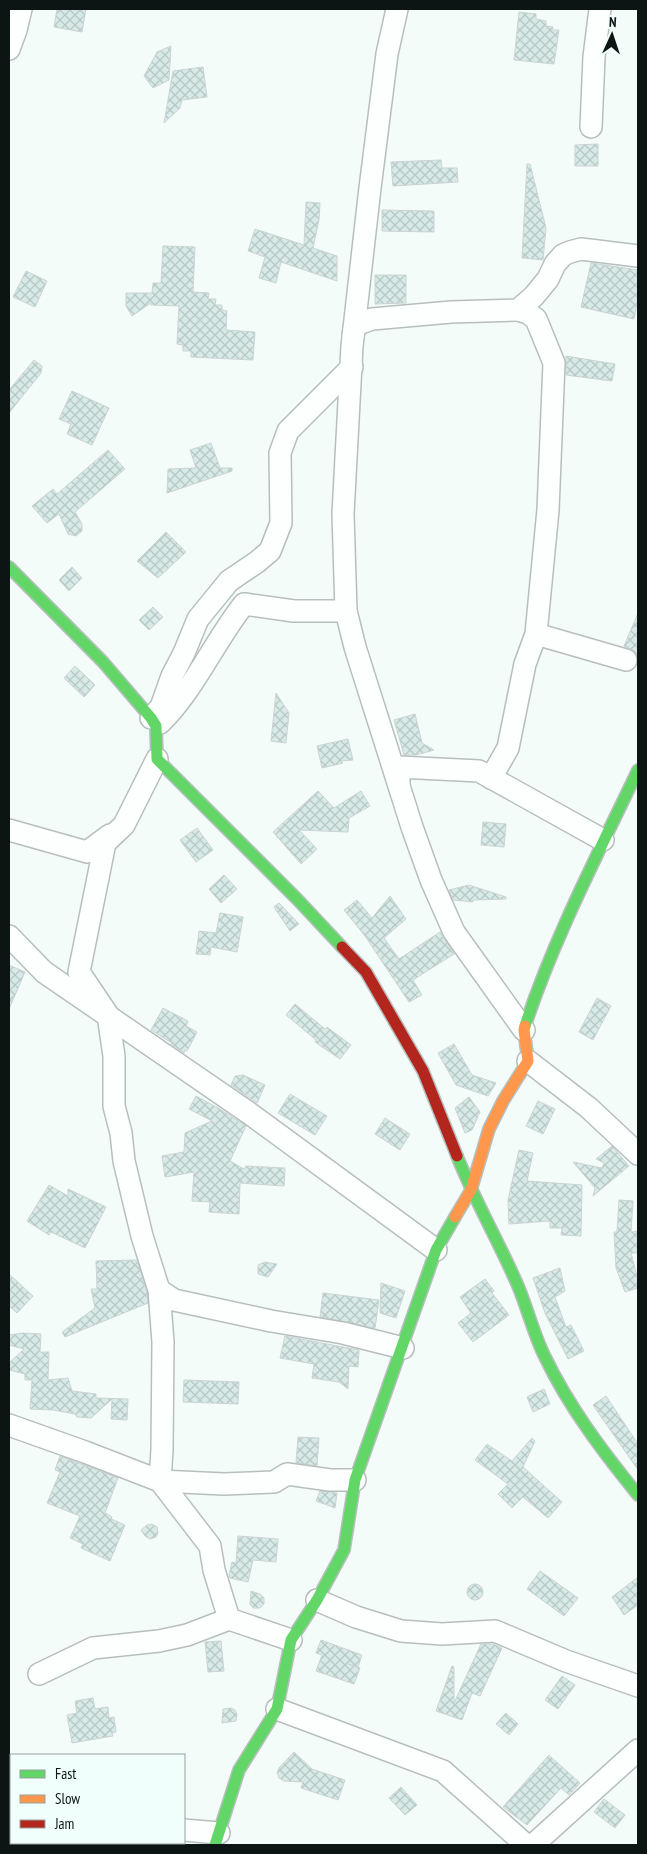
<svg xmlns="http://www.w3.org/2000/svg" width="647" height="1854" viewBox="0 0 647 1854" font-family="'PT Sans Narrow',sans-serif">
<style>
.building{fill:url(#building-cross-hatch);stroke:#ccd4d3}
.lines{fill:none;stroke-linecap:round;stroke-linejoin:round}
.street-casing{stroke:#b7bfbe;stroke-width:24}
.fast-casing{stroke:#b7bfbe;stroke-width:14}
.slow-casing{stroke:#b7bfbe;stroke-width:14}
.jam-casing{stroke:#b7bfbe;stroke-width:14}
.street{stroke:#fdfffe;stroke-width:21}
.fast{stroke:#63d668;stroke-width:11}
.slow{stroke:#ff974d;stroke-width:11}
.jam{stroke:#b3261e;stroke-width:11}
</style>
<defs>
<pattern id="building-cross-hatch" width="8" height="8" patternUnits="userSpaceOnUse" patternTransform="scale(1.25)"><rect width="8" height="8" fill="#d7eae7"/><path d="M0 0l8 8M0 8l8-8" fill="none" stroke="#b7c8c5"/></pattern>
</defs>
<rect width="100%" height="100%" fill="#f4fcfa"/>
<!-- building -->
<g class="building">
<path d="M57 9H86L82 32 54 27Z"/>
<path d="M519 12 536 14V19L546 21V26L553 27V30H559L554 64 514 60Z"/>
<path d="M171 46 169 80 153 88 144 76 157 52Z"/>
<path d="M203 67 207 97 182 100 180 108 164 123 173 71Z"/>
<path d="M598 144V166H575V145Z"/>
<path d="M441 160 442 168H457L458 182 393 186 391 162Z"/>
<path d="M527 164H530L546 228 543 260 522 258Z"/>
<path d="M306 202 320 203 319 220 313 248 337 256V281L281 262 276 283 259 278 265 257 248 251 255 229 304 245Z"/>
<path d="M382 210 434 211V232L382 231Z"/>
<path d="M163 246 195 247 193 292 209 293 208 299H216L215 305H222V310L227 311 226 330 255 332 253 360 191 357V351H183V345L177 344 179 306 151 305V303L132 316 126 306V293H152L153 283H161Z"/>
<path d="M591 263 638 270V299L634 319 581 307Z"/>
<path d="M26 271 47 281 35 307 13 297Z"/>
<path d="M375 275H406V303L375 304Z"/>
<path d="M566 356 615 364 612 381 566 375Z"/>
<path d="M34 360 42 366 41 373 9 413V390Z"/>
<path d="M72 391 109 408 92 445 67 434 71 424 59 419Z"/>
<path d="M211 443 220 468H232V471L167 493 168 469 196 468 190 450Z"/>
<path d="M108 450 125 469 75 512 82 524V531L76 536 68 534 59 514 47 523 32 506 53 489 57 494Z"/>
<path d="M166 532 186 552 158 578 137 561Z"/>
<path d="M72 567 82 578 69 591 59 580Z"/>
<path d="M153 607 163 617 149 630 139 620Z"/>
<path d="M638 613V659L635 651 624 646Z"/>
<path d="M75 666 95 685 84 697 64 678Z"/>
<path d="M276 693 289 713 286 743 271 741Z"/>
<path d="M415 714 422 743 434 750 416 755H404L394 720Z"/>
<path d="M348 739 353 760 341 761 343 763 322 768 317 746Z"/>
<path d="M318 791 334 808 361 791 370 806 349 818 348 832 299 830 317 849 301 864 273 832Z"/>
<path d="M483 822 506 824 504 847 481 845Z"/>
<path d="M197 828 213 850 196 862 180 840Z"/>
<path d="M224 875 237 889 221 903 209 889Z"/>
<path d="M469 885 506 897V899L473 900V902L453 900 449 890Z"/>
<path d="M390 896 406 919 384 938 399 959 440 932 454 954 413 980 422 995 409 1002 365 936 344 910 357 900 372 918Z"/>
<path d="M279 903 299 924 290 931 274 907Z"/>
<path d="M220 913 243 917 237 952 211 947 210 955 196 954 199 931 216 933Z"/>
<path d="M9 965 25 972 9 1009Z"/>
<path d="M597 998 611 1006 593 1040 579 1032Z"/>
<path d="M295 1004 325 1029 327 1027 351 1045 340 1059 315 1042 316 1040 286 1015Z"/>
<path d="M163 1008 188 1021 186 1026 197 1032 187 1051 185 1050 184 1053 171 1044 172 1043 151 1030Z"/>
<path d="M454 1044 472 1075 496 1083 488 1096 456 1085 438 1053Z"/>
<path d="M243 1075 265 1085 257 1103 231 1085 235 1076Z"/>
<path d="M290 1094 327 1116 315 1135 278 1113Z"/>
<path d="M196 1096 220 1109 246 1126 230 1161 244 1169 246 1166 285 1168 284 1186 240 1183 239 1214 209 1212 210 1202 192 1201 194 1172 165 1177 162 1156 184 1152 185 1133 212 1121 189 1109Z"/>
<path d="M469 1097 480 1112 472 1130 465 1133 455 1108Z"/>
<path d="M538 1101 555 1109 543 1134 526 1126Z"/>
<path d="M385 1118 410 1134 400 1150 375 1134Z"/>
<path d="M612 1146 629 1166 593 1196 595 1188 573 1162 602 1168 604 1163 596 1159Z"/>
<path d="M519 1150 533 1153 527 1181 582 1185 581 1236 561 1235 562 1228H550V1221L509 1224 508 1200Z"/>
<path d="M49 1185 68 1196V1189L106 1207 85 1248 51 1232 49 1235 27 1221Z"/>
<path d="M619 1200 633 1201 631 1232 638 1231V1253H631L638 1280V1288L625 1292 616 1268 614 1232H617Z"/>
<path d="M137 1260 147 1292 148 1303 65 1337 62 1332 95 1308 91 1289H97L96 1261Z"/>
<path d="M265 1262 277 1264 268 1277 258 1274V1265Z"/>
<path d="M560 1268 565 1291 555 1297 566 1327 571 1325 584 1351 568 1359 545 1313 533 1278Z"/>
<path d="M9 1274 33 1296 17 1313 9 1306Z"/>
<path d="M485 1279 494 1291 492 1293 509 1315 473 1342 458 1323 471 1313 460 1297Z"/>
<path d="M381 1283 405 1291 396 1318 380 1313Z"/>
<path d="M323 1293 379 1300 375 1328 320 1317Z"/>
<path d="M23 1333 41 1334 40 1352H49L48 1380 68 1378 72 1391 96 1394V1398L128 1399 127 1420 111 1419 112 1399 91 1418 77 1417 75 1414 53 1410 30 1409 32 1380H25V1374L9 1370V1363L24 1349 9 1345V1335Z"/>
<path d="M285 1336 359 1350 358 1367 349 1366 348 1389 339 1382 312 1378 314 1364 280 1358Z"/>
<path d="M184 1380 239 1382 238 1404 183 1402Z"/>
<path d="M544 1389 550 1404 533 1412 527 1397Z"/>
<path d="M606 1396 638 1444V1470L593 1405Z"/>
<path d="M298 1437 319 1438 317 1466 296 1463Z"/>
<path d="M532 1438 535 1441 523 1467 562 1502 548 1518 523 1497 512 1508 498 1494 508 1484 475 1460 487 1444 512 1461Z"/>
<path d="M60 1456 118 1478 105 1513 112 1517 111 1519 125 1525 110 1561 81 1548 83 1544 70 1538 80 1516 47 1503 60 1472 55 1470Z"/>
<path d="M320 1491 337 1493 335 1508 316 1501Z"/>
<path d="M152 1524 157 1527 158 1533 156 1537 150 1539 145 1536 141 1530 147 1525Z"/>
<path d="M238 1536 278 1539 276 1562 253 1560 248 1582 230 1578 229 1575 232 1562 236 1563Z"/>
<path d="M540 1571 578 1598 564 1616 527 1589Z"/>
<path d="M638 1577V1605L624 1615 612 1597Z"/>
<circle cx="475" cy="1592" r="8"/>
<path d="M251 1591 260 1594 264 1598V1604L260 1608H253L250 1604Z"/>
<path d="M321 1640 362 1655 358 1667 348 1664 360 1668 354 1684 316 1671 322 1655 316 1653Z"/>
<path d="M221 1641 224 1671 208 1672 205 1642Z"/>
<path d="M481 1644H493L502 1648 480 1696 472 1693 462 1720 436 1711 452 1666 454 1667V1703Z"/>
<path d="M562 1676 575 1685 558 1709 545 1700Z"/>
<path d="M93 1698 95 1709 108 1707 109 1718 114 1717 116 1732 112 1733 113 1736 72 1743 67 1715 77 1713 75 1701Z"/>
<path d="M231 1708 235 1710 237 1714 236 1721 222 1723 223 1709Z"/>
<path d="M506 1713 518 1724 509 1735 496 1724Z"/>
<path d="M294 1752 312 1769 345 1780 338 1800 301 1788 303 1782 284 1781 279 1778 277 1773 279 1768Z"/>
<path d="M549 1755 580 1783 569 1795 561 1788 527 1825 503 1807Z"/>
<path d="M401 1787 417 1805 405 1815 389 1798Z"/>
<path d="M604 1799 625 1815 615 1828 594 1812Z"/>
</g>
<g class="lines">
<!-- street casing -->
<g class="street-casing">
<g id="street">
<path d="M397 9 387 54 370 188 352 346 343 514 346 611 355 647 412 827 431 880 454 932 524 1030"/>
<path d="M9 49 16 30 21 9"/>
<path d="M591 127 594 57 600 9"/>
<path d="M353 336 355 325 372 319 451 312 518 310 534 296 548 279 555 264 563 255 570 252 581 249 638 256"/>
<path d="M536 634 626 660"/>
<path d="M151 718 161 707 172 676 184 653 198 619 229 581 257 562 270 551 281 523 280 453 288 431 352 367"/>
<path d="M160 723C194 690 214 642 244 604L294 611H346"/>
<path d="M157 759 124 825 105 843 79 972 108 1015 114 1056V1106L121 1133 124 1161 142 1236 159 1290 163 1342 162 1450 160 1481 210 1546 214 1570 229 1619 291 1640"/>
<path d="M491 778 508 748 525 664 536 634 548 510 554 363 536 319 528 313 518 310"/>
<path d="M399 784V767L479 771 603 840"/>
<path d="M9 830 87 852 110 835"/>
<path d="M9 936 44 972 249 1113 436 1250"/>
<path d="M528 1061 589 1108 638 1154"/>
<path d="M159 1290 174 1300 271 1321 343 1333 403 1348"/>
<path d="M9 1425 85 1452 160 1481 224 1484 274 1482 287 1474 330 1480H355"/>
<path d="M317 1600 356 1617 401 1631 442 1634 495 1631 566 1661 638 1686"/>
<path d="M39 1674 93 1648 159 1641 187 1635 229 1619"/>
<path d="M277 1709 443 1771 526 1845"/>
<path d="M184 1830 219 1833"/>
<path d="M64 1845 74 1843"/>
<path d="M533 1845 638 1750"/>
</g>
</g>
<!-- fast casing -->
<g class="fast-casing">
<g id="fast">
<path d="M9 567 103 662 151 718 156 726 157 759 298 900 342 947"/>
<path d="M525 1026C554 938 598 854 638 770"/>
<path d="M457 1156C475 1201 499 1242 518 1286 528 1310 534 1335 545 1357 569 1407 603 1452 638 1495"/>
<path d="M215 1845 239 1770 277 1709 291 1640 317 1600 344 1550 355 1480 436 1250 455 1217"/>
</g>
</g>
<!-- slow casing -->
<g class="slow-casing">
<path id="slow" d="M455 1217 471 1190 489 1129 503 1101 528 1061 524 1030 525 1026"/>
</g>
<!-- jam casing -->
<g class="jam-casing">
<path id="jam" d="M342 947 366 972 423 1071 457 1156"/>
</g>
<!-- street -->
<use href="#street" class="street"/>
<!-- fast -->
<use href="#fast" class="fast"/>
<!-- slow -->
<use href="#slow" class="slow"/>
<!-- jam -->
<use href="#jam" class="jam"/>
</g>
<!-- border -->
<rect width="647" height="1854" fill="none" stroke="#0d1514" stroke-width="20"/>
<!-- legend -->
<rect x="10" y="1754" width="175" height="90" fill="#f0fffc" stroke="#95a19f"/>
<rect x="20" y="1770" width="25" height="8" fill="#63d668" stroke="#95a19f"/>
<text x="55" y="1779" font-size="15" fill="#0d1514">Fast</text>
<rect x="20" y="1795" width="25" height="8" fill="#ff974d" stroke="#95a19f"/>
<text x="55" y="1804" font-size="15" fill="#0d1514">Slow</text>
<rect x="20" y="1820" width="25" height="8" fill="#b3261e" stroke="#95a19f"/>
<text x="55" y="1829" font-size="15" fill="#0d1514">Jam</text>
<!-- north arrow -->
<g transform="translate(612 35) rotate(3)" stroke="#f0fffc" stroke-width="4" paint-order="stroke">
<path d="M0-4L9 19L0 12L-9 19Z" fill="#0d1514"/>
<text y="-8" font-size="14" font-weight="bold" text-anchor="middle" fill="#0d1514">N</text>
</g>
</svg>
